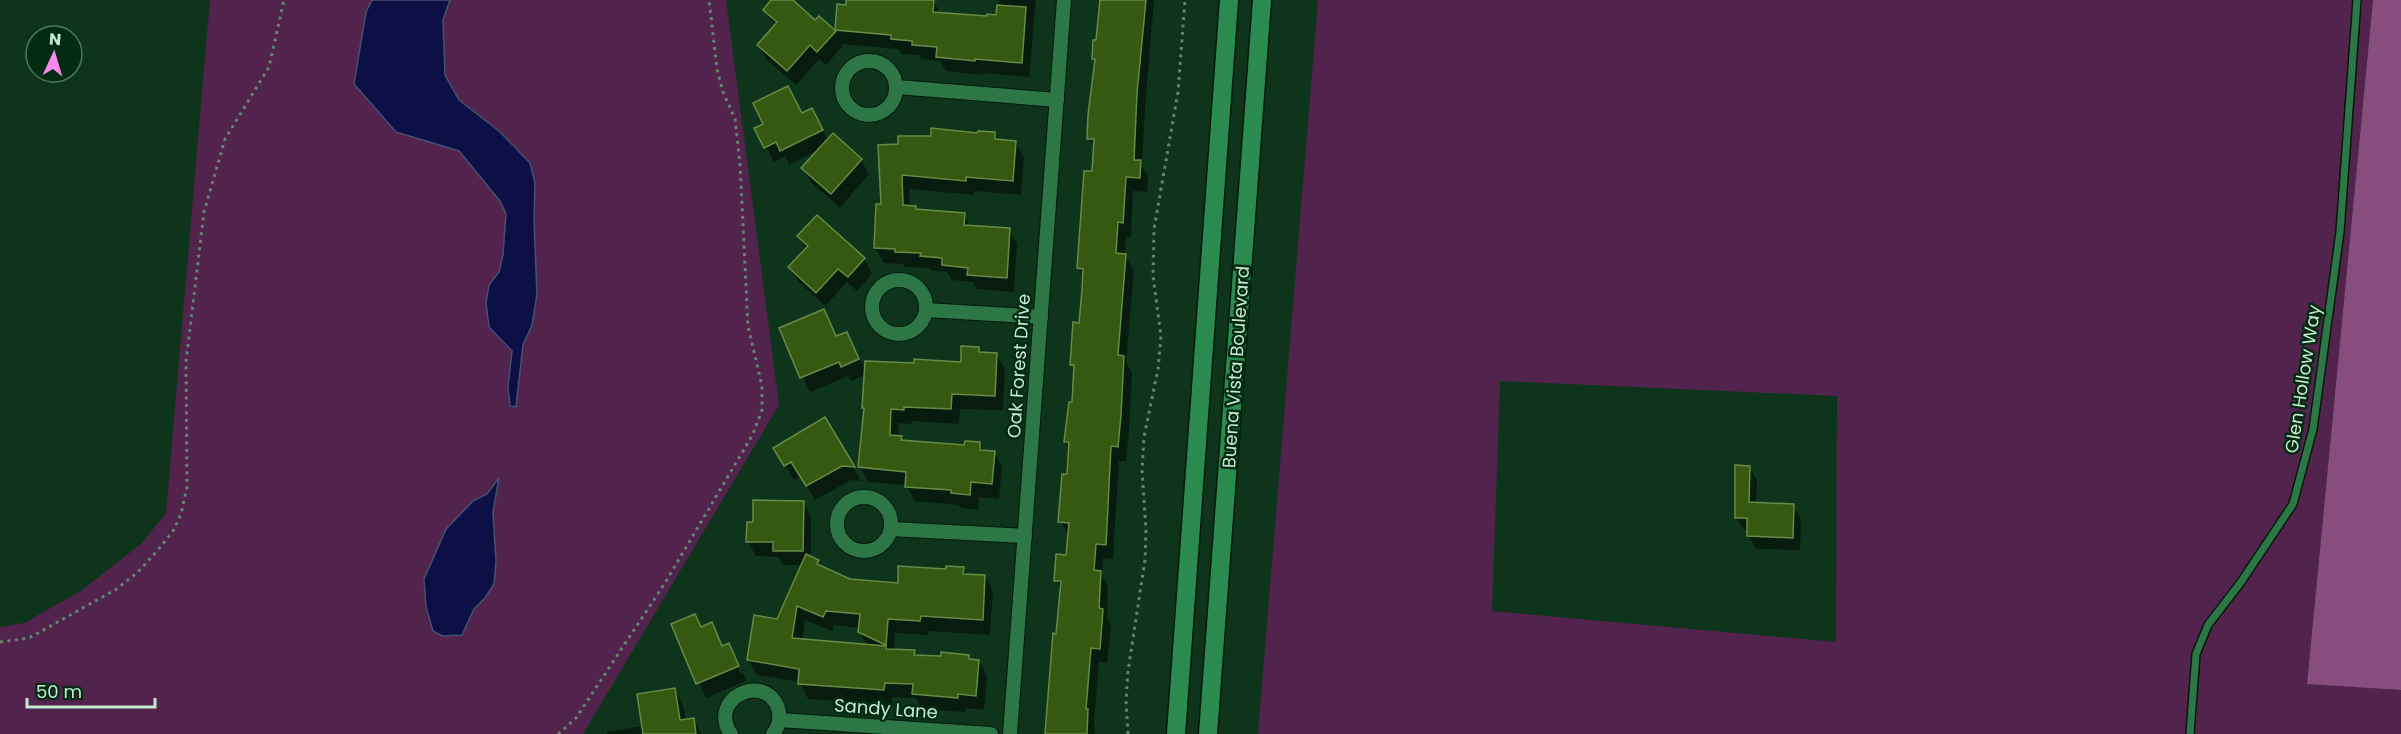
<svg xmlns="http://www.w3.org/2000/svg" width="2401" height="734" viewBox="0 0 2401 734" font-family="Poppins,sans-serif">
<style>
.green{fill:#52234c;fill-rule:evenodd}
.forest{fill:#864d7e}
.water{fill:#0d0f47;stroke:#445170;stroke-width:1.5}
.shadow{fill:#0007;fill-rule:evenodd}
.building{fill:#365911;stroke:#668b46;stroke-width:1.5}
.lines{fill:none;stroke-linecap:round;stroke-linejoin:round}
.lane-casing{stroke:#041a0b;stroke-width:10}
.street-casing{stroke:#041a0b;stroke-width:16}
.secondary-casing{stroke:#041a0b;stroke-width:21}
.path{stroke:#61876d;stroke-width:3;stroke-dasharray:3 4.5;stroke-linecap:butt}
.lane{stroke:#2d7747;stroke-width:7}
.street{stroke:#2d7747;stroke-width:14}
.secondary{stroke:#2b8a4f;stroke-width:18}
.labels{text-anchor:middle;stroke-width:5;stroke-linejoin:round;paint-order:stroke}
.street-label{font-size:18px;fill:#c6eacf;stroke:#022b12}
</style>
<rect width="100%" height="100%" fill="#0e351c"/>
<!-- green -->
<g class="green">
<path d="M210 0H726L779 405 583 734H0V627L24 623 81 591 142 543 166 513Z"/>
<path d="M1318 0H2373L2307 683 2401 690V734H1258ZM1500 381 1837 396 1836 642 1492 611Z"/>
</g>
<!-- forest -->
<path class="forest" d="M2373 0H2401V690L2307 684Z"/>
<!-- water -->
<g class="water">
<path d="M372 0H450L443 20 445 75 459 100 499 131 530 163 535 183 534 220 537 294 532 325 523 345 516 407 510 406 508 387 512 351 489 327 486 302 489 285 499 272 503 255 506 214 500 201 459 151 396 132 354 84 366 12Z"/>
<path d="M499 478 493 512 496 562 494 584 485 598 474 609 462 635 442 636 433 631 426 607 424 579 446 529 473 501 487 494Z"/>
</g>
<!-- shadow -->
<g class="shadow">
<path d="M773 0H790L816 22 819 18 839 36 836 29 847 6V0H933L941 14 988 18 997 16 999 0H1036L1029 77 983 73V75L946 71 940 61 922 59 919 55 901 54 898 49 841 44 843 46 826 65 819 59 796 85 767 60 758 45 775 26 764 10Z"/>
<path d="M1099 0H1154L1145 109 1142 166 1148 176 1147 192 1133 191 1131 237H1126L1125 255 1134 271 1126 363 1132 372 1129 431 1126 461H1119L1113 559 1103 558 1102 576 1108 587 1107 618 1111 625 1107 663 1099 662 1094 722 1095 734H1047L1061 590 1056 580 1067 556 1069 537 1060 521 1068 476 1070 449 1066 442 1073 404 1075 370 1072 364 1080 325 1084 277 1079 268 1094 172 1095 149 1089 138 1096 63 1093 59 1098 42 1101 6Z"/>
<path d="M802 114 820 124 828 140 861 160 869 174 840 208 812 183 803 168 819 150 789 165 785 156 774 162 756 129Z"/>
<path d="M979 134H994L999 141 1016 143 1024 158 1021 195 974 191V195L909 189 910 207H915L917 211 964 215 971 227 1009 229 1017 244 1014 292 977 289 972 282 952 280 947 272 930 270 929 268 905 267 903 264 884 263 875 248 882 206 880 147Z"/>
<path d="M799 237 864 259 872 274 857 291 847 282 825 306 799 282 790 268 806 249Z"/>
<path d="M823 311 837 338 847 334 866 372 916 365 962 364 978 349 981 354H996L1005 369 1003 410 960 409 959 424 912 421V424L899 423 898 438 903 442 965 447 980 443 984 452H994L1002 467 999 499 979 497 978 510 961 508 959 505 915 501 906 485 868 482 860 467 865 410V375L851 381 848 376 810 392 781 329Z"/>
<path d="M825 419 861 481 851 480 815 500 801 476 794 480 775 448Z"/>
<path d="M1749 467 1757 480 1756 504 1793 506 1801 519 1800 550 1756 549 1748 535V531L1744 530 1736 517Z"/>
<path d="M803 502 811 517V558L818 561 822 567 850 580 899 585 963 569 967 575 985 576 993 591 990 635 928 631V635L895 633 894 651 914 652 916 656H968L971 660 979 661 987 676 984 710 966 708 965 712 922 709 916 698 892 697V704L808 699 800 682 757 675 748 660 778 621 802 565H783L778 557 756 556 748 542 754 524ZM805 620 832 631 834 625 860 628 859 632 868 646 802 641Z"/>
<path d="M695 615 702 628 711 624 723 648 729 645 737 659H734L741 674 743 673 746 681 706 698 673 625Z"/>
<path d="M674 690 684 708 686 721 693 719 701 734H607L606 732 643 726Z"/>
</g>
<!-- building -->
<g class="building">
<path d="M771 0H793L815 20 819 16 836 31 817 52 810 45 787 71 757 45 777 22 763 10Z"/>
<path d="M846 0H934L933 12 987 16V14L996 15 997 5 1026 7 1022 63 975 59V61L936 57 937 47 912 45V41L891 39V35L835 30 837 4 846 5Z"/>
<path d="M1100 0H1146L1137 93 1134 160H1141L1140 178 1126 177 1123 223 1118 222 1116 253 1126 254 1118 355 1124 356 1121 415 1118 447 1111 446 1106 545 1096 544 1094 570 1101 571 1099 608 1103 609 1100 649 1091 648 1086 709H1088L1087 734H1045L1053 633 1056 634 1061 581H1054L1056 554 1066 555 1069 523 1058 522 1062 474H1067L1069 442H1064L1069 402H1072L1074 365H1070L1073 322 1079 323 1082 290 1083 269 1077 268 1084 171H1092L1094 139H1087L1088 115 1095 59H1092L1093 40H1096Z"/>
<path d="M788 86 802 113 812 108 823 130 780 151 776 142 764 148 754 128 763 124 753 103Z"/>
<path d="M931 128 977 133 978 131 995 132V139L1016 141 1013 181 966 177V181L902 175 903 205 916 206V209L965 213 964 225 1010 228 1007 278 967 275 968 268 942 265V258L920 256 921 253 895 252V249L874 248 876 204H881L878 145 898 144V136H931Z"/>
<path d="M833 133 862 159 831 194 801 168Z"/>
<path d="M817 215 865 258 848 277 838 269 816 293 788 267 808 246 797 236Z"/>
<path d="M824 309 836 336 847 332 859 359 841 367 839 362 800 378 779 328Z"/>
<path d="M961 346 979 347V352L997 353 995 396 952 394 951 409 904 407V410L891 409 890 435 902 436 901 440 964 445 965 441 980 442V450L995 451 992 484 971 482 970 495 951 493V490L905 487 906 472 858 467 864 408H862L865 361 914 363V359L961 362Z"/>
<path d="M825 417 855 467 842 466 806 486 791 462 784 466 773 448Z"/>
<path d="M1735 465 1750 466 1749 502 1794 504 1793 538 1747 536V518H1735Z"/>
<path d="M753 500 804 501 803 551H773V542H746L747 522H753Z"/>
<path d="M806 554 819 560 817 564 850 579 898 583V566L946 569V566L964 567 963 574 985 575 983 620 921 616 920 621 888 619 886 645 858 632 860 614 826 611 823 617 797 606 792 638 886 646V649L915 650 914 655 941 656V652L969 655V659L979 660 976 696 958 694V698L912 694 913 684 885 683 884 690 798 684 799 669 747 660 754 615 777 619Z"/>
<path d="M695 614 701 627 712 622 722 646 729 643 739 666 696 684 671 624Z"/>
<path d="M675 688 680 720 694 718 696 734H643L637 694Z"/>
</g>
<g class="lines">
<!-- lane casing -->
<g class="lane-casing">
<path id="lane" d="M2190 734 2196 654 2208 625 2241 582 2293 504 2313 429 2340 232 2357 0"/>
</g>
<!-- street casing -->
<g class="street-casing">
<g id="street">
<circle cx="869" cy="88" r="27"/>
<path d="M897 87 1057 100"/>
<circle cx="899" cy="307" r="27"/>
<path d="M926 310 1041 317"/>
<circle cx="864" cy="524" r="27"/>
<path d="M891 529 1025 536"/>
<path d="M779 720 991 734"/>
<path d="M731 734C707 699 764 671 778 708 781 717 779 726 773 734"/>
<path d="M1010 734 1064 0"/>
</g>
</g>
<!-- secondary casing -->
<g class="secondary-casing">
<g id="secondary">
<path d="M1176 734 1229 0"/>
<path d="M1208 734 1262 0"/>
</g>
</g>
<!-- path -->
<g class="path">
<path d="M0 642 29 638 115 590 137 573 158 550 173 531 181 514 187 487 186 362 204 212 225 139 269 67 284 0"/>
<path d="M558 734 576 718 665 583 753 434 762 410V386L748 326 740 164 735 119 723 92 717 69 709 0"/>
<path d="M1128 734 1126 702 1128 671 1145 560 1146 530 1142 470 1144 437 1158 369 1161 336 1153 276 1154 229 1178 92 1185 0"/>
</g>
<!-- lane -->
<use href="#lane" class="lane"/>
<!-- street -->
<use href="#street" class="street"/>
<!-- secondary -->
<use href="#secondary" class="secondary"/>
</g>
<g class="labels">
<!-- street labels -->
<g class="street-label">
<text transform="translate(1019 366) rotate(-86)" y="6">Oak Forest Drive</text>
<text transform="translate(1236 367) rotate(-86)" y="6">Buena Vista Boulevard</text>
<text transform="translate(2303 379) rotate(-81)" y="6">Glen Hollow Way</text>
<text transform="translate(886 709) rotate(4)" y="6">Sandy Lane</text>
</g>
</g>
<!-- north arrow -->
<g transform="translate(54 54) rotate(4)"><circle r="28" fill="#022b12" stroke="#50775e" stroke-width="1.5"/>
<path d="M0-4.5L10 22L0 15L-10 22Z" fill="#f888ea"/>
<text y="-9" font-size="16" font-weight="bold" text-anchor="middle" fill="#c6eacf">N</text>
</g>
<!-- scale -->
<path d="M27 698v9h128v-9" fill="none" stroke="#c6eacf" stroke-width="3"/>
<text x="36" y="698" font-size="18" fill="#c6eacf" stroke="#022b12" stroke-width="4.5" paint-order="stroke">50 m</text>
</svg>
